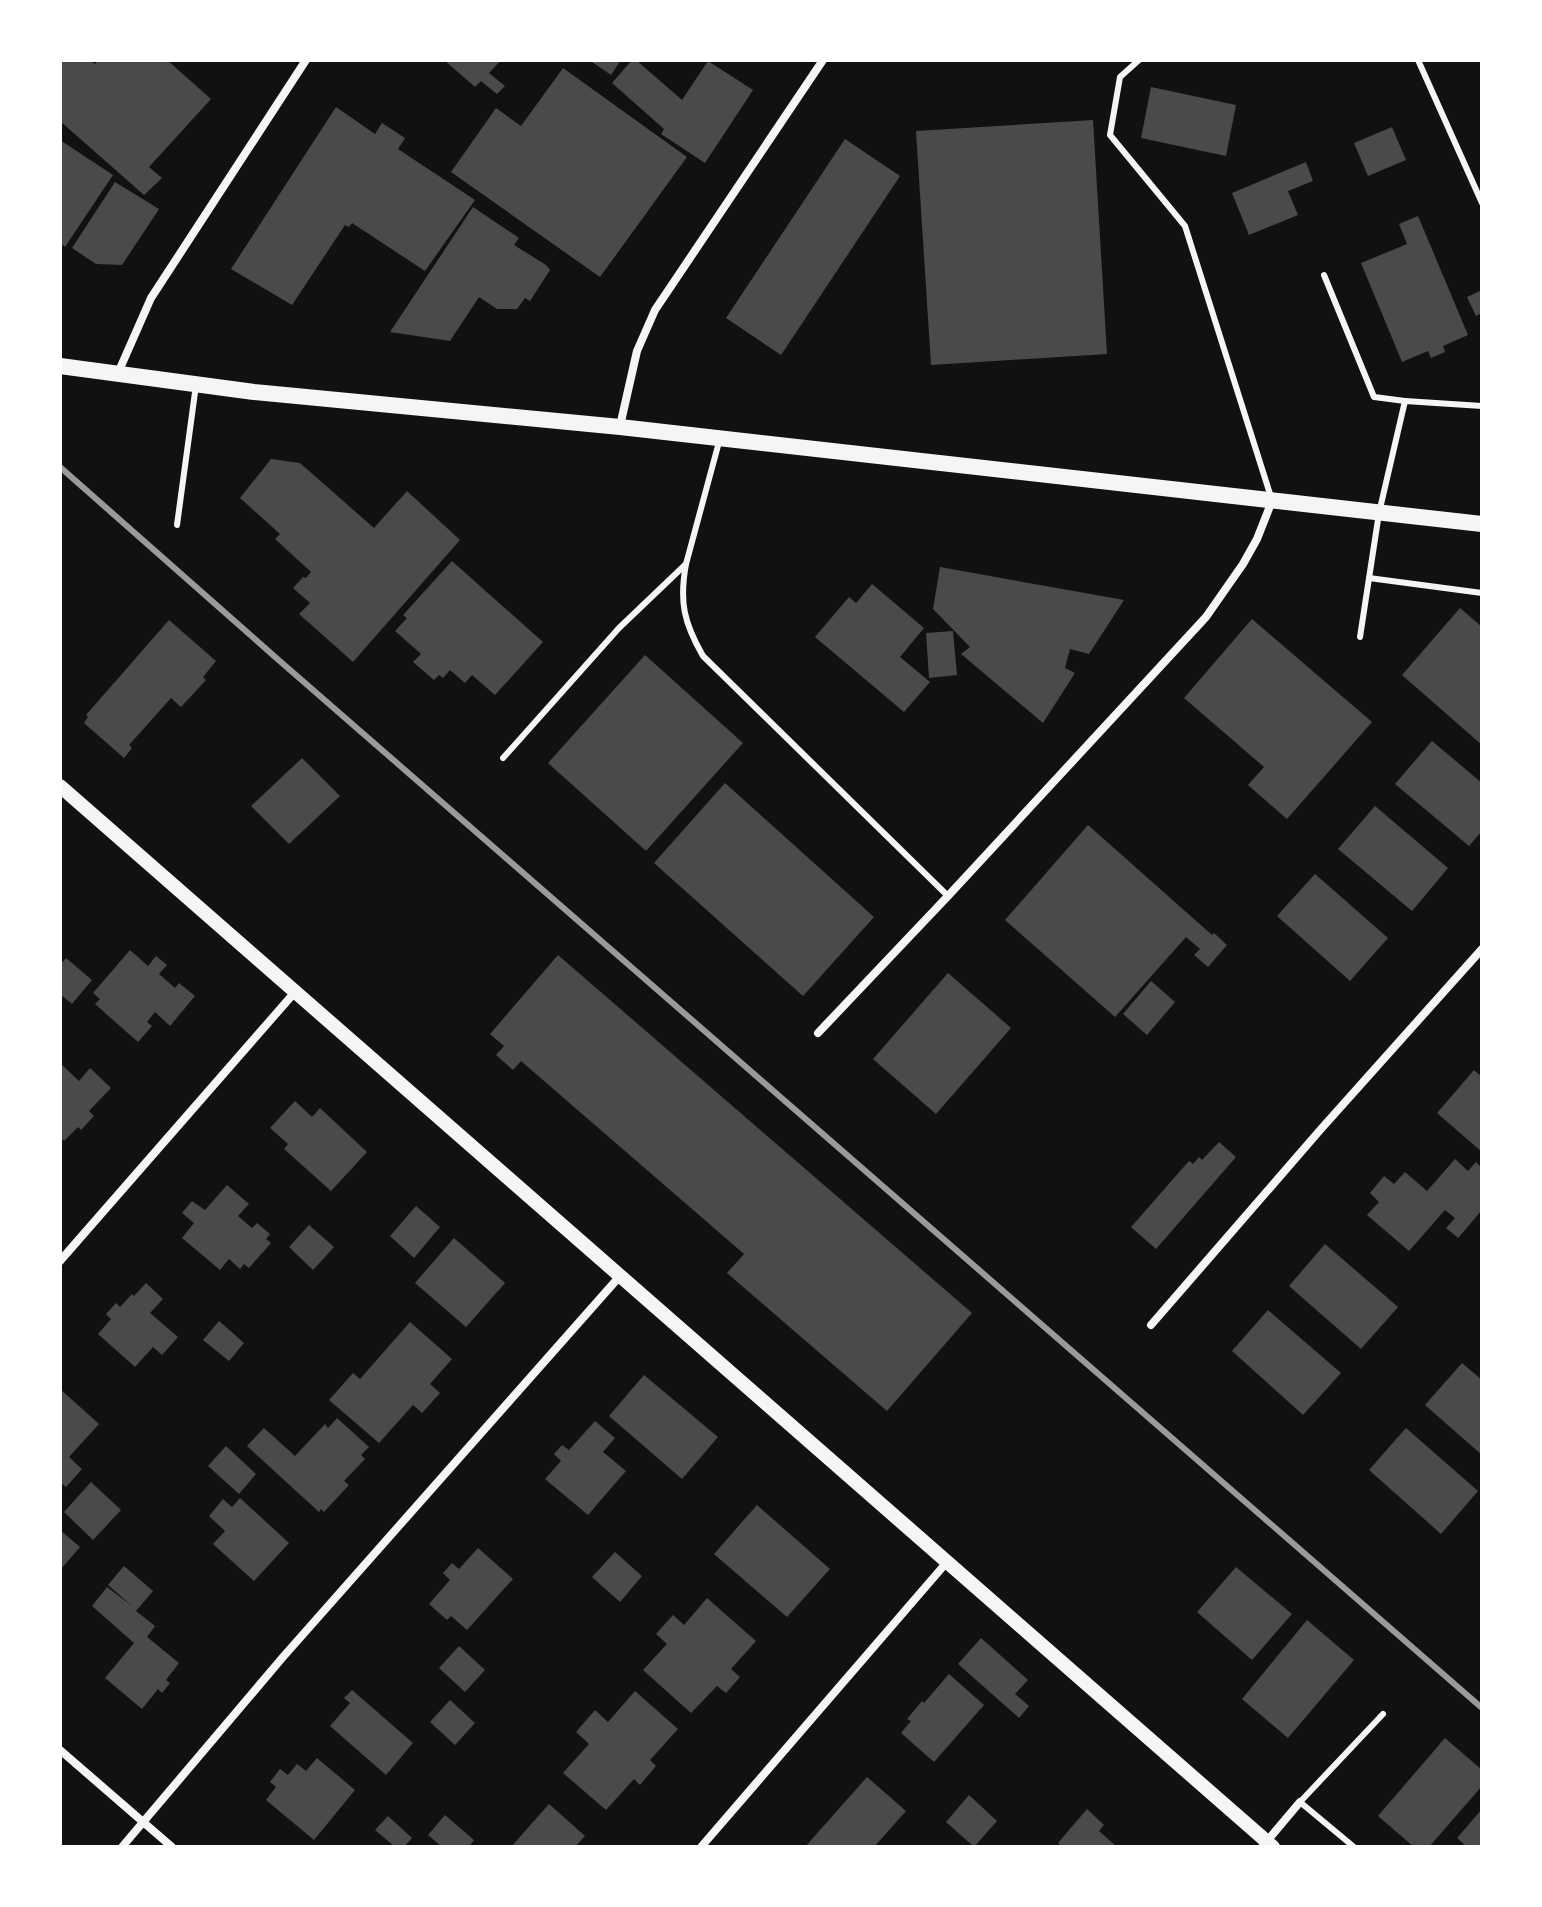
<svg xmlns="http://www.w3.org/2000/svg" width="1542" height="1907" viewBox="0 0 1542 1907" font-family="Inter,sans-serif">
<style>
.building{fill:#4a4a4a}
.lines{fill:none;stroke-linecap:round;stroke-linejoin:round}
.service{stroke:#f5f5f5;stroke-width:6}
.minor{stroke:#f5f5f5;stroke-width:8}
.tertiary{stroke:#f5f5f5;stroke-width:14}
.secondary{stroke:#f5f5f5;stroke-width:16}
.rail{stroke:#9a9a9a;stroke-width:6}
</style>
<rect width="100%" height="100%" fill="#111"/>
<!-- building -->
<g class="building">
<path d="M60 60H89L95 64 98 60H167L211 99 149 167 162 178 144 195 60 121Z"/>
<path d="M444 60H501L489 73 505 86 497 94 481 81 475 87Z"/>
<path d="M589 60H621L611 75Z"/>
<path d="M632 60H636L682 100 708 61 753 90 705 163 661 134 664 129 612 83Z"/>
<path d="M563 68 687 157 600 277 451 172 496 108 521 126Z"/>
<path d="M1151 87 1236 105 1226 156 1141 138Z"/>
<path d="M336 107 375 134 382 123 405 138 398 149 475 200 425 271 352 223 349 227 345 225 292 305 231 269Z"/>
<path d="M1093 120 1107 354 931 365 916 131Z"/>
<path d="M1392 127 1406 160 1368 176 1354 143Z"/>
<path d="M845 139 900 176 781 355 726 318Z"/>
<path d="M60 140 113 175 65 247 60 243Z"/>
<path d="M1306 162 1313 181 1288 191 1298 215 1249 235 1232 193Z"/>
<path d="M115 182 159 209 122 265 96 264 72 248Z"/>
<path d="M473 207 519 238 514 245 546 265 550 270 530 301 525 298 517 309H497L479 297 450 341 390 332Z"/>
<path d="M1418 216 1468 335 1443 346 1445 352 1431 358 1428 351 1402 362 1361 263 1407 244 1399 224Z"/>
<path d="M1482 290V313L1476 316 1467 297Z"/>
<path d="M271 459 300 463 374 528 407 491 460 540 353 662 299 614 310 603 293 588 303 577 306 578 311 572 275 539 280 534 240 498Z"/>
<path d="M452 561 543 642 495 695 472 675 465 683 450 670 443 678 439 675 434 680 413 662 421 654 395 631 407 618 403 615Z"/>
<path d="M940 567 1124 600 1089 654 1070 649 1065 668 1075 673 1043 723 961 654 970 647 933 609Z"/>
<path d="M872 584 924 628 900 657 930 682 904 712 815 637 849 597 856 603Z"/>
<path d="M1460 608 1482 627V745L1402 675Z"/>
<path d="M1252 619 1372 722 1287 819 1248 785 1264 767 1184 698Z"/>
<path d="M169 620 216 661 203 677 206 680 181 707 171 698 129 745 132 748 124 758 84 723 88 717 86 715Z"/>
<path d="M953 631 957 675 929 678 926 633Z"/>
<path d="M645 655 743 743 646 851 548 763Z"/>
<path d="M1432 741 1482 783V831L1469 846 1395 784Z"/>
<path d="M302 758 340 796 289 844 251 806Z"/>
<path d="M725 783 874 917 803 996 654 863Z"/>
<path d="M1375 806 1448 868 1412 911 1338 849Z"/>
<path d="M1088 825 1212 935 1214 933 1227 945 1208 967 1194 955 1200 949 1186 937 1115 1017 1005 920Z"/>
<path d="M1315 874 1388 938 1350 981 1277 916Z"/>
<path d="M130 950 148 966 156 956 167 965 159 974 175 988 179 983 195 996 170 1026 155 1012 147 1022 152 1026 138 1042 95 1004 100 999 93 993Z"/>
<path d="M558 955 972 1313 887 1411 727 1273 744 1254 521 1061 513 1070 496 1055 504 1046 490 1034Z"/>
<path d="M66 958 92 980 72 1004 60 994V965Z"/>
<path d="M948 973 1011 1028 936 1114 873 1059Z"/>
<path d="M1151 981 1175 1002 1147 1035 1123 1014Z"/>
<path d="M60 1063 79 1081 90 1068 111 1088 89 1111 94 1116 81 1130 78 1127 64 1141 60 1137Z"/>
<path d="M1474 1070 1482 1077V1152L1437 1113Z"/>
<path d="M295 1101 312 1117 320 1108 367 1152 331 1191 284 1149 288 1144 270 1128Z"/>
<path d="M1219 1142 1236 1157 1156 1249 1131 1227 1189 1161 1193 1164 1199 1157 1202 1160Z"/>
<path d="M1455 1159 1468 1171 1476 1162 1482 1168V1210L1458 1238 1446 1228 1455 1218 1445 1210 1409 1251 1367 1215 1379 1202 1370 1193 1384 1176 1394 1184 1405 1172 1427 1191Z"/>
<path d="M227 1185 249 1204 238 1216 252 1228 257 1223 270 1234 266 1239 271 1243 249 1268 244 1264 240 1269 229 1259 220 1270 182 1238 194 1223 182 1213 192 1201 205 1210Z"/>
<path d="M416 1206 440 1227 414 1258 390 1236Z"/>
<path d="M309 1225 334 1247 313 1270 289 1247Z"/>
<path d="M454 1238 505 1283 466 1327 415 1283Z"/>
<path d="M1325 1244 1398 1307 1361 1349 1289 1286Z"/>
<path d="M146 1283 163 1299 150 1313 178 1337 162 1355 153 1347 135 1367 98 1334 111 1319 106 1314 116 1303 120 1307 132 1294 134 1296Z"/>
<path d="M1268 1310 1341 1373 1303 1415 1232 1351Z"/>
<path d="M219 1321 244 1343 229 1361 203 1340Z"/>
<path d="M410 1322 452 1359 430 1384 440 1393 422 1413 413 1405 379 1443 329 1400 353 1373 360 1379Z"/>
<path d="M1462 1363 1482 1380V1455L1425 1405Z"/>
<path d="M644 1375 718 1437 682 1479 609 1416Z"/>
<path d="M60 1389 99 1424 69 1457 82 1469 66 1487 60 1482Z"/>
<path d="M337 1418 369 1447 361 1455 365 1459 344 1481 349 1485 324 1512 321 1509 319 1512 247 1446 264 1428 295 1456 325 1424 328 1428Z"/>
<path d="M595 1421 615 1438 603 1452 626 1471 588 1515 545 1479 561 1461 554 1454 562 1445 569 1450Z"/>
<path d="M1406 1428 1478 1491 1441 1534 1369 1470Z"/>
<path d="M226 1446 256 1474 239 1494 208 1466Z"/>
<path d="M91 1482 121 1510 93 1540 64 1512Z"/>
<path d="M240 1498 289 1543 254 1581 213 1544 225 1531 209 1516 223 1499 232 1507Z"/>
<path d="M757 1505 830 1569 787 1617 714 1554Z"/>
<path d="M60 1530 80 1547 60 1570Z"/>
<path d="M478 1548 513 1579 467 1630 451 1616 447 1620 429 1604 450 1580 443 1573 452 1563 459 1569Z"/>
<path d="M615 1552 642 1576 620 1602 592 1577Z"/>
<path d="M124 1566 153 1591 136 1611 155 1626 147 1637 179 1663 166 1680 170 1683 162 1693 158 1689 142 1709 105 1678 134 1643 92 1606 107 1587 132 1606 108 1585Z"/>
<path d="M1236 1567 1292 1614 1252 1660 1197 1612Z"/>
<path d="M707 1598 756 1641 731 1669 740 1677 726 1693 717 1686 691 1713 643 1670 667 1644 656 1634 673 1615 684 1625Z"/>
<path d="M1307 1620 1354 1660 1288 1738 1242 1699Z"/>
<path d="M981 1638 1028 1680 1015 1694 1029 1706 1019 1718 958 1664Z"/>
<path d="M459 1646 485 1670 465 1692 439 1668Z"/>
<path d="M949 1674 984 1705 934 1762 901 1733 911 1721 907 1719 922 1701 924 1703Z"/>
<path d="M352 1690 413 1743 386 1775 330 1726 350 1703 344 1698Z"/>
<path d="M635 1691 678 1729 650 1760 656 1766 640 1785 634 1779 606 1810 563 1773 589 1744 576 1732 595 1710 608 1722Z"/>
<path d="M450 1700 475 1723 455 1745 430 1722Z"/>
<path d="M1445 1738 1482 1770V1786L1429 1847H1414L1378 1816Z"/>
<path d="M317 1758 355 1790 314 1840 266 1800 276 1787 270 1782 280 1769 288 1775 297 1764 306 1771Z"/>
<path d="M867 1777 906 1811 874 1847H805Z"/>
<path d="M969 1795 997 1821 974 1847 946 1822Z"/>
<path d="M549 1804 585 1836 575 1847H511Z"/>
<path d="M1087 1809 1104 1825 1099 1831 1117 1847H1062L1058 1843Z"/>
<path d="M1482 1809V1847H1467L1457 1838Z"/>
<path d="M445 1815 474 1840 469 1847H442L428 1835Z"/>
<path d="M388 1816 412 1838 404 1847H395L375 1830Z"/>
</g>
<g class="lines">
<!-- service -->
<g class="service">
<path d="M1139 60 1120 77 1110 135 1185 226 1271 497"/>
<path d="M1418 60 1482 203"/>
<path d="M1324 275 1374 397 1405 401"/>
<path d="M177 525 196 385"/>
<path d="M686 564C679 602 684 623 703 656L948 896"/>
<path d="M1369 578 1482 593"/>
<path d="M1360 637 1379 513 1405 401 1482 406"/>
<path d="M503 758 619 628 686 564 719 442"/>
<path d="M1354 1847 1300 1802 1383 1714"/>
</g>
<!-- minor -->
<g class="minor">
<path d="M118 373 151 298 306 60"/>
<path d="M620 426 637 351 655 310 823 60"/>
<path d="M818 1033 948 896 1206 617 1243 564 1257 539 1272 501"/>
<path d="M60 1261 295 992"/>
<path d="M1151 1325 1321 1129 1482 949"/>
<path d="M60 1750 172 1847"/>
<path d="M122 1847 283 1657 620 1276"/>
<path d="M701 1847 947 1562"/>
<path d="M1262 1847 1300 1802"/>
</g>
<!-- tertiary -->
<path class="tertiary" d="M60 786 1273 1847"/>
<!-- secondary -->
<path class="secondary" d="M60 366 254 392 620 427 1482 524"/>
<!-- rail -->
<path class="rail" d="M60 467 274 656 1482 1708"/>
</g>
<!-- border -->
<rect width="1542" height="1907" fill="none" stroke="#ffffff" stroke-width="124"/>
</svg>
